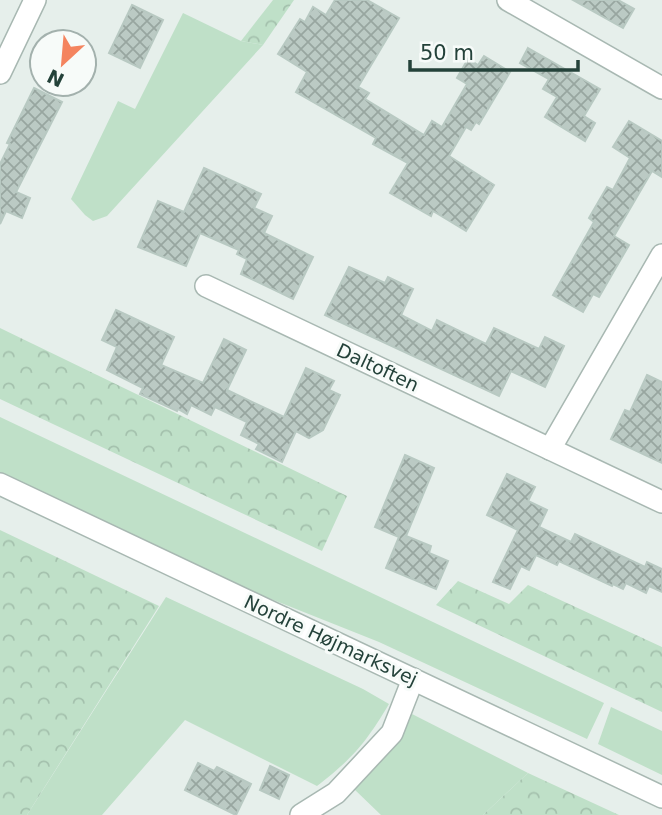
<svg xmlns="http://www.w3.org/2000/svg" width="662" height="815" viewBox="0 0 662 815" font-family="'DejaVu Sans',sans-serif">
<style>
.green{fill:#bfe0c8}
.forest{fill:url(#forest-crowns)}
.building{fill:url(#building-cross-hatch);stroke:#b8c9c2;stroke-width:2}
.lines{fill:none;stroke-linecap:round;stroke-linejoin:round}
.minor-casing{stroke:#a8b8b2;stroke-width:24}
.minor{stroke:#fff;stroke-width:21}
.labels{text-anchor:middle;stroke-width:6;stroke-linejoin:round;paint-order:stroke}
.street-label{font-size:19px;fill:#24423a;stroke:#f7fbf9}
</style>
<defs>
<pattern id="forest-crowns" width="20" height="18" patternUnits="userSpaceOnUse" patternTransform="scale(1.75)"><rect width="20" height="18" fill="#bfe0c8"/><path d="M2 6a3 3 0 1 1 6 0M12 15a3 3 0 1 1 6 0" fill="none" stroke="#a4c1ad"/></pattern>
<pattern id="building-cross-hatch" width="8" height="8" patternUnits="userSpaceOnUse" patternTransform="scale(1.75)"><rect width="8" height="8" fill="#bbcac4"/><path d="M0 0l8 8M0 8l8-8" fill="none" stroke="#98a6a0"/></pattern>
</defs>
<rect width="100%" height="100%" fill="#e6efeb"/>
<!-- green -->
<g class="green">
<path d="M183 13 241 41 263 45 107 216 93 221 85 215 71 199 118 101 135 109Z"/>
<path d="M0 417 604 703 587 739 379 642 236 585 0 473Z"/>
<path d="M166 597 363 689 389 704C365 744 353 758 317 786L185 720 102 815H27Z"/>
<path d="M611 707 662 731V775L598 744Z"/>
<path d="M412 714 528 773 483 815H381L354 789 384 757Z"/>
</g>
<!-- forest -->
<g class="forest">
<path d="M273 0H294L263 45 241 41Z"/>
<path d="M0 328 347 496 322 551 0 399Z"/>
<path d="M0 530 159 606 27 815H0Z"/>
<path d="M458 581 509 604 528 585 662 647V712L436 605Z"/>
<path d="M528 773 619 815H483Z"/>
</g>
<!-- building -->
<g class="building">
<path d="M335 0H367L399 18 358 87 369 93 365 99 424 135 432 121 442 127 467 84 457 78 468 59 478 65 484 56 510 72 479 124 476 122 471 130 466 127 449 156 494 185 466 231 433 211 431 216 390 193 408 163 373 144 376 138 296 92 307 72 278 54 300 19 305 22 313 7 326 15Z"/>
<path d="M573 0H618L634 9 623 28Z"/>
<path d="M132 5 163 20 140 68 109 53Z"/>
<path d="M528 48 600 89 584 116 595 123 585 141 545 117 557 97 543 89 549 79 520 63Z"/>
<path d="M34 88 62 102 16 192 30 198 22 218 6 211 0 224V164L10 144 7 143Z"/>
<path d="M629 121 662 141V177L652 171 614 236 629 245 599 297 593 294 583 312 553 295 594 222 589 218 607 187 613 190 630 158 613 147Z"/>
<path d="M204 168 261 194 254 208 272 216 264 233 313 257 293 299 241 274 247 259 237 254 239 250 200 233 186 266 138 247 158 201 184 212Z"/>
<path d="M349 267 385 283 388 277 413 289 401 315 432 331 437 320 486 344 494 328 539 349 545 337 564 346 545 387 511 371 499 396 325 315Z"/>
<path d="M116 310 174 337 161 365 203 383 224 339 246 350 227 390 284 417 306 368 334 381 329 390 340 395 323 430 309 438 296 431 282 462 256 449 259 444 241 435 247 422 215 407 211 415 191 405 187 414 178 409 177 411 140 394 143 388 107 370 117 347 102 340Z"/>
<path d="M647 375 662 382V463L611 439 625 410 630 412Z"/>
<path d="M405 455 434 468 406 536 431 546 429 553 448 561 436 589 386 568 399 537 375 527Z"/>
<path d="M507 474 535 487 528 501 547 510 539 527 571 542 575 534 645 567 647 562 662 569V592L649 586 646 593 626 583 623 589 613 584 612 586 559 561 557 565 536 555 529 570 521 566 510 589 493 582 518 530 487 515Z"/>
<path d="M198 763 214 771 217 767 251 784 236 815 185 790Z"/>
<path d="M270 766 289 775 279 799 260 790Z"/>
</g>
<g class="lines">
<!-- minor casing -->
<g class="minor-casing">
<g id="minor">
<path d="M508 0 662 88"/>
<path d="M0 73 35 0"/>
<path d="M206 286 662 502"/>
<path d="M550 449 662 255"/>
<path d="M0 484 662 797"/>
<path d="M301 815 336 793 392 733 413 679"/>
</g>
</g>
<!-- minor -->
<use href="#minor" class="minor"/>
</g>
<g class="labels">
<!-- street labels -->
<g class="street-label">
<text transform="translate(378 367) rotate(25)" y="7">Daltoften</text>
<text transform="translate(331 640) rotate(25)" y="7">Nordre Højmarksvej</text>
</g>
</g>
<!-- north arrow -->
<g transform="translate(63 63) rotate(206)"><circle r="33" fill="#f7fbf9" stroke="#a3b1ad" stroke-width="2"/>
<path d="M0-5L12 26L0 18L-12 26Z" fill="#f4845f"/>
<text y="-10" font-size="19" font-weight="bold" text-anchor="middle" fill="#24423a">N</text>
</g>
<!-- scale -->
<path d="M410 60v10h168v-10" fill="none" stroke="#24423a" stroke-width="3.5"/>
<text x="420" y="60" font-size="21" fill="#24423a" stroke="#f7fbf9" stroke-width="5" paint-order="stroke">50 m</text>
</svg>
